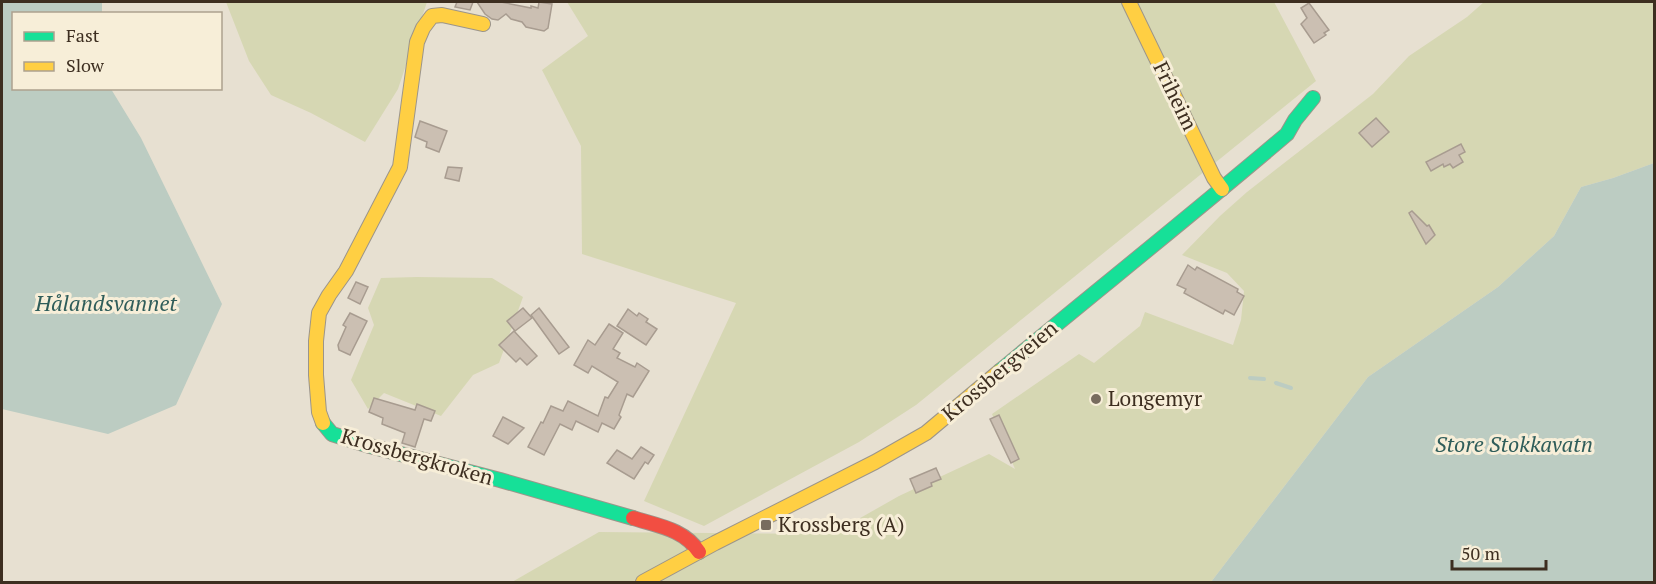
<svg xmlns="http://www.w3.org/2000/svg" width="1656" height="584" viewBox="0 0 1656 584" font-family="'PT Serif',serif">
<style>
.green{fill:#d6d7b3}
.water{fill:#bcccc2}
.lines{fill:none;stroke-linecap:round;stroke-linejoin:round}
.stream{stroke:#bcccc2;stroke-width:4}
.building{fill:#cbbfb2;stroke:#a89c90;stroke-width:1.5}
.fast-casing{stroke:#9c958a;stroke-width:16}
.slow-casing{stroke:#9c958a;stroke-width:16}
.jam-casing{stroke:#9c958a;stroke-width:16}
.fast{stroke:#16e098;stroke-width:14}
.slow{stroke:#ffcf43;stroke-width:14}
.jam{stroke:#f24e42;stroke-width:14}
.poi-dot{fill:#786c5e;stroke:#f7eed8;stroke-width:2}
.labels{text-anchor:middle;stroke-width:6;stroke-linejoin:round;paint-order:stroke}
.street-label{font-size:21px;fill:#3d2e20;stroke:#f7eed8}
.poi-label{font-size:21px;fill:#3d2e20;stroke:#f7eed8;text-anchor:start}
.water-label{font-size:22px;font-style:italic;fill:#2f5d5a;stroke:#f7eed8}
</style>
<rect width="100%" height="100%" fill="#e7e0d1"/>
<!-- green -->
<g class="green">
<path d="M226 2H427L398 89 365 142 311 113 271 95 249 61Z"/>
<path d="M567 2H1274L1316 81 916 405 859 442 704 526 644 501 736 303 582 254 581 146 542 70 588 36Z"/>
<path d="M1484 2H1654V163L1613 178 1581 187 1554 236 1498 287 1368 377 1211 582H512L599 532 832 534 899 496 989 454 1015 469 992 414 1079 354 1094 363 1140 326 1145 312 1233 345 1241 320 1244 291 1227 273 1182 255 1220 216 1247 192 1373 94 1409 56 1467 17Z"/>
<path d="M417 277 492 278 523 297 499 363 473 375 441 416 384 393 368 409 351 380 374 325 368 308 381 278Z"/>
</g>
<!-- water -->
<g class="water">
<path d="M2 2H102V13L14 14V88L111 89 141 138 222 304 176 405 108 434 2 409Z"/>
<path d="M1654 163V582H1211L1368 377 1498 287 1554 236 1581 187 1613 178Z"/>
</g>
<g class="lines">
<!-- stream -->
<g class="stream">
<path d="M1250 378 1264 379"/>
<path d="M1276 383 1291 388"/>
</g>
</g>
<!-- building -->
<g class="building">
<path d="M457 2H473L470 10 455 7Z"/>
<path d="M477 2H501L531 8V6L538 8 539 2 552 4 548 28 544 31 526 27 522 22 511 19 506 14 498 20 492 19 485 14Z"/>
<path d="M1309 3 1329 30 1324 33 1326 35 1314 43 1301 24 1307 18 1301 8Z"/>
<path d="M1376 118 1389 132 1372 147 1359 133Z"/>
<path d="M420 121 447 131 439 152 426 147 427 142 415 137Z"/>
<path d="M1461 144 1465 152 1459 155 1463 162 1453 168 1450 164 1444 167 1443 164 1431 171 1426 162Z"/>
<path d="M448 167 462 168 459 181 445 178Z"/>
<path d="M1412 211 1427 226 1429 225 1435 235 1426 244 1409 213Z"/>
<path d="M1188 265 1195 270 1197 267 1238 289 1237 292 1244 296 1234 315 1225 310 1223 314 1184 293 1186 289 1177 285Z"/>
<path d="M356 282 368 287 360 304 348 298Z"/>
<path d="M523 308 532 318 515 331 507 321Z"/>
<path d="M539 308 569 347 559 354 531 315Z"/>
<path d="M628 309 637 316 639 313 648 319 646 322 657 329 646 345 617 326Z"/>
<path d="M350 313 367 321 350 355 339 350 338 345 346 327 343 325Z"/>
<path d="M609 324 623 333 613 349 620 353 617 358 635 367 637 363 649 371 633 397 627 394 619 415 621 417 614 429 602 423 598 432 576 421 572 430 560 424 544 455 528 447 541 422 543 423 551 406 563 411 568 401 598 416 605 397 608 398 618 382 592 366 588 373 574 365 588 340 595 345Z"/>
<path d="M514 331 537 356 527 365 520 358 516 362 499 345Z"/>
<path d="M374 398 415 410 417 404 435 411 431 421 424 419 415 447 402 443 405 433 382 424 383 418 369 412Z"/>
<path d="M999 415 1019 459 1011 463 990 419Z"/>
<path d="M503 417 524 428 508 444 493 436Z"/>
<path d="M641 447 654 455 648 464 645 462 634 479 607 463 617 450 632 459Z"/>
<path d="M936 468 941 479 931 483 932 486 916 493 910 479Z"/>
</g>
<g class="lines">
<!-- fast casing -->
<g class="fast-casing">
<g id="fast">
<path d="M1000 371C1095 292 1193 214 1287 134L1295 120 1313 98"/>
<path d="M323 423 332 434 370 446 500 480 633 518"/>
</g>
</g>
<!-- slow casing -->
<g class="slow-casing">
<g id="slow">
<path d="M1129 2 1214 178 1222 189"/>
<path d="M323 423 319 412 316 375V341L319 313 329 295 346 271 400 167 417 42 423 28 432 16 442 15 483 24"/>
<path d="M643 582 715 543 875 462 926 433 1000 371"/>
</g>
</g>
<!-- jam casing -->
<g class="jam-casing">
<path id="jam" d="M633 518C658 526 684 529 699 552"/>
</g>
<!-- fast -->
<use href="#fast" class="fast"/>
<!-- slow -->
<use href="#slow" class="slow"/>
<!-- jam -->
<use href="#jam" class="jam"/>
</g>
<!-- markers -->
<g class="poi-dot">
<circle cx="1096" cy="399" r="6"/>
<rect x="760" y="519" width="12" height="12" rx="3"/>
</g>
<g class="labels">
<!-- street labels -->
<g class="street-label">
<text transform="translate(1175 96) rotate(64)" y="7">Friheim</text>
<text transform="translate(1000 371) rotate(-40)" y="7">Krossbergveien</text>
<text transform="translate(417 457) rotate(16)" y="7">Krossbergkroken</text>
</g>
<!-- poi labels -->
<g class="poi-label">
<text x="1108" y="406">Longemyr</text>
<text x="778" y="532">Krossberg (A)</text>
</g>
<!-- water labels -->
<g class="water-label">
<text x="106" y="311">Hålandsvannet</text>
<text x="1514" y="452">Store Stokkavatn</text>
</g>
</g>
<!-- border -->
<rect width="1656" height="584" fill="none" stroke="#3d2e20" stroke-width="6"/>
<!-- legend -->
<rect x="12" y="12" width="210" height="78" fill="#f7eed8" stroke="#ada18e" stroke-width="1.5"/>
<rect x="24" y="32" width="30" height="9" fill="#16e098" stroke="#ada18e" stroke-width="1.5"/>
<text x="66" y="42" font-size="18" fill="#3d2e20">Fast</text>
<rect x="24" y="62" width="30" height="9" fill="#ffcf43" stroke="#ada18e" stroke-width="1.5"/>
<text x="66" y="72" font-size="18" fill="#3d2e20">Slow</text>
<!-- scale -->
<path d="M1452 560v9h94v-9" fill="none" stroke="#3d2e20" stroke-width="3"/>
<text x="1461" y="560" font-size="18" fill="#3d2e20" stroke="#f7eed8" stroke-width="4.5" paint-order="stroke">50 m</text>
</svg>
